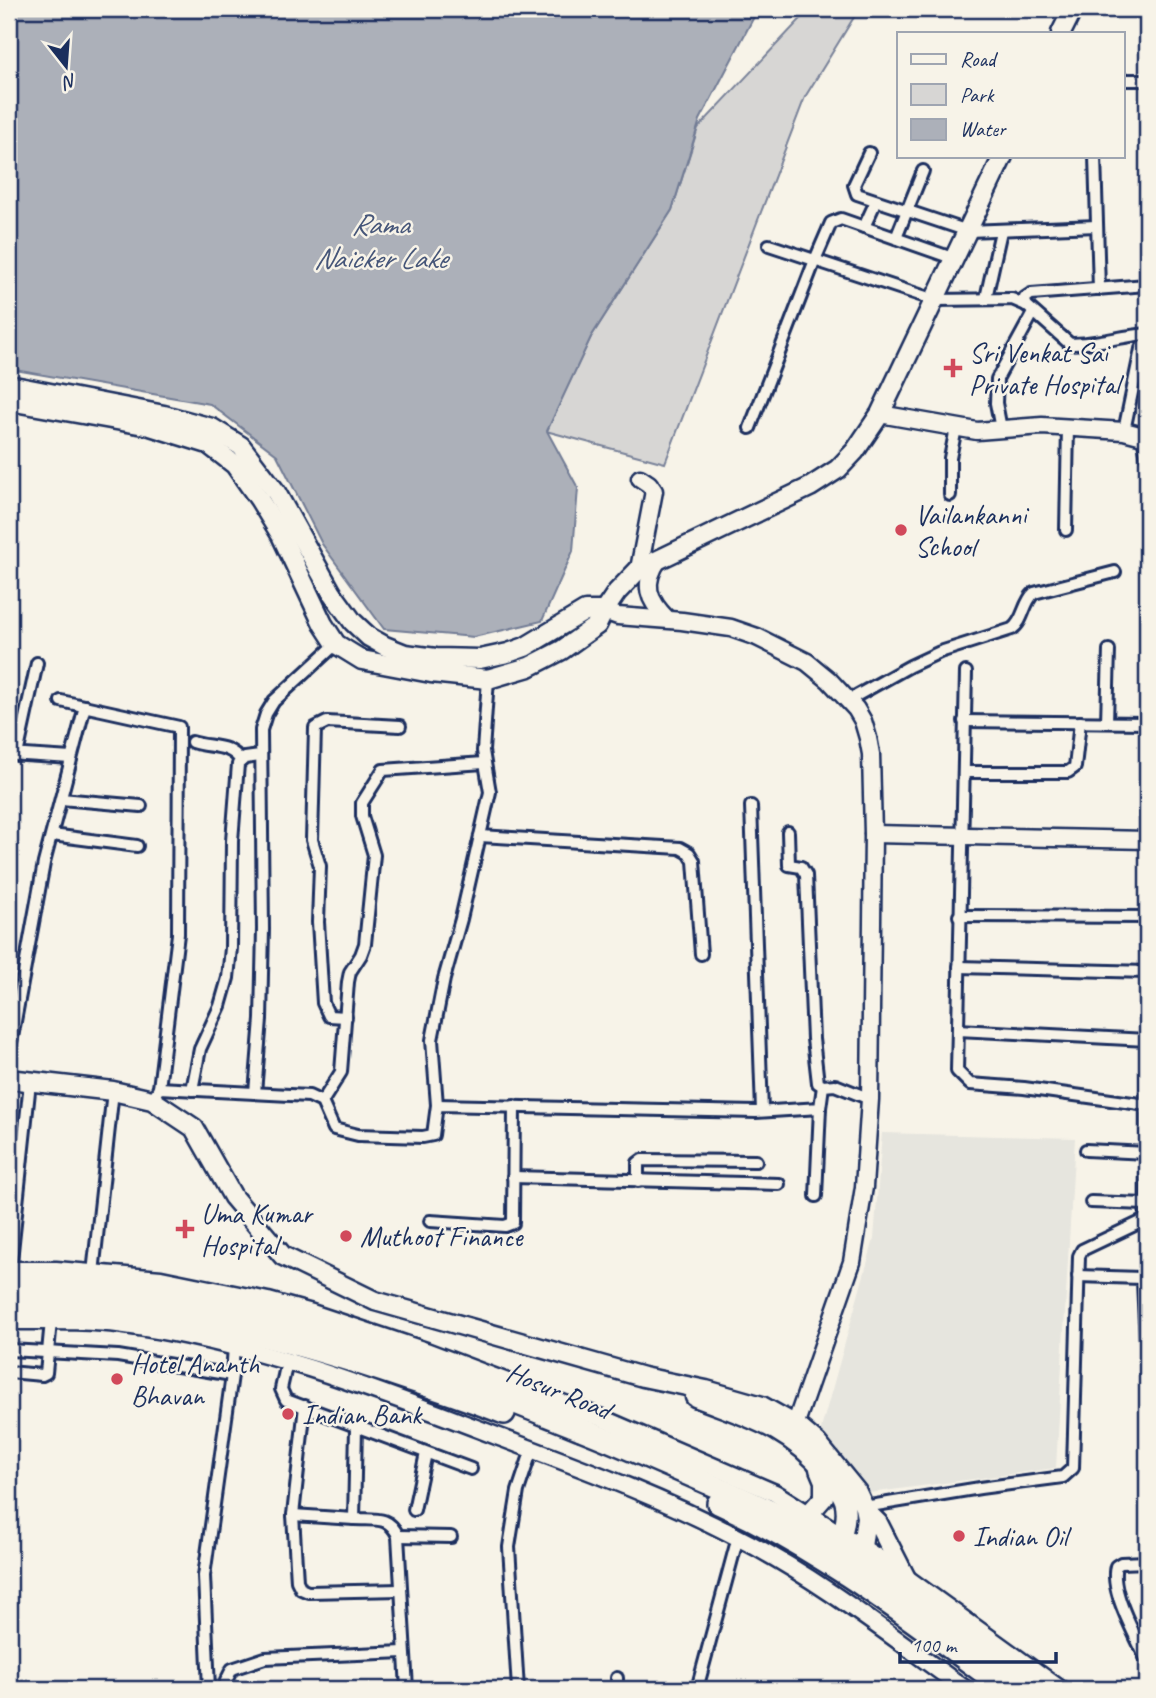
<svg xmlns="http://www.w3.org/2000/svg" width="1156" height="1698" viewBox="0 0 1156 1698" font-family="Caveat,sans-serif">
<style>
.built{fill:#e6e5de}
.green{fill:#d7d6d4;stroke:#798299;stroke-width:2}
.water{fill:#acb0b9;stroke:#727c95;stroke-width:2}
.lines{fill:none;stroke-linecap:round;stroke-linejoin:round}
.street-casing{stroke:#1b2f5e;stroke-width:16}
.secondary-casing{stroke:#1b2f5e;stroke-width:21}
.primary-casing{stroke:#1b2f5e;stroke-width:23}
.highway-casing{stroke:#1b2f5e;stroke-width:26}
.street{stroke:#f7f3e8;stroke-width:10}
.secondary{stroke:#f7f3e8;stroke-width:16}
.primary{stroke:#f7f3e8;stroke-width:18}
.highway{stroke:#f7f3e8;stroke-width:21}
.poi-dot{fill:#d1495b;stroke:#f7f3e8;stroke-width:2.5}
.labels{text-anchor:middle;stroke-width:5;stroke-linejoin:round;paint-order:stroke}
.poi-label{font-size:28px;fill:#1b2f5e;stroke:#f7f3e8;text-anchor:start}
.street-label{font-size:28px;fill:#1b2f5e;stroke:#f7f3e8}
.water-label{font-size:30px;font-style:italic;fill:#465679;stroke:#f7f3e8}
</style>
<rect width="100%" height="100%" fill="#f7f3e8"/>
<filter id="ink" filterUnits="userSpaceOnUse"><feTurbulence type="fractalNoise" baseFrequency=".0143" numOctaves="2"/><feDisplacementMap in="SourceGraphic" scale="14" xChannelSelector="R" yChannelSelector="G"/><feConvolveMatrix kernelMatrix="1 2 1 2 8 2 1 2 1" color-interpolation-filters="sRGB"/></filter>
<g filter="url(#ink)">
<!-- built -->
<path class="built" d="M882 1133 1075 1138 1056 1468 862 1494 819 1436 874 1239Z"/>
<!-- green -->
<path class="green" d="M810 9H859L805 97 665 463 546 431 591 337 672 210 698 128Z"/>
<!-- water -->
<path class="water" d="M9 9H758L700 120 672 210 591 337 547 431 578 488 573 551 542 621 474 637 384 629 322 544 277 455 210 404 9 369Z"/>
<g class="lines">
<!-- street casing -->
<g class="street-casing">
<g id="street">
<path d="M1123 80H1147"/>
<path d="M869 153 854 185 857 194 968 231 1097 226"/>
<path d="M1095 156 1099 289"/>
<path d="M864 227 876 201"/>
<path d="M896 238 923 171"/>
<path d="M769 245 935 300 1012 299 1026 305 1070 344C1097 344 1121 336 1147 334"/>
<path d="M986 298 1001 231"/>
<path d="M1026 305 1025 298 1031 294 1147 285"/>
<path d="M750 428 815 260 831 223 841 219 955 259"/>
<path d="M1001 429 996 403 997 379 1033 313"/>
<path d="M1124 431 1141 349 1147 340"/>
<path d="M1143 436 1147 458"/>
<path d="M950 495V458L956 428"/>
<path d="M1066 530 1068 427"/>
<path d="M966 672 957 1071 970 1084 1024 1088 1147 1105"/>
<path d="M61 701 179 727 178 934 159 1088"/>
<path d="M847 701 910 666 940 652 1012 629C1024 621 1023 603 1034 593L1115 572"/>
<path d="M964 721 1147 723"/>
<path d="M1107 722 1109 650"/>
<path d="M192 742C209 748 230 743 241 761"/>
<path d="M9 754 71 758"/>
<path d="M17 755 37 663"/>
<path d="M965 772H1068L1075 767 1080 722"/>
<path d="M61 799 141 806"/>
<path d="M751 806 762 1111"/>
<path d="M788 832 789 865 801 867 806 875 813 1039 818 1083 823 1086"/>
<path d="M52 835 137 846"/>
<path d="M480 836 680 848 689 853 694 861 701 954"/>
<path d="M959 916 1147 917"/>
<path d="M959 967 1147 972"/>
<path d="M346 1017 329 1016 323 1003 318 922 320 866 312 840 315 728 327 722 400 726"/>
<path d="M958 1030 1147 1040"/>
<path d="M9 1054 44 863 85 706"/>
<path d="M1147 1077V1153"/>
<path d="M192 1090 200 1049 220 1006 228 978 231 948 232 841 238 764 245 758 260 756"/>
<path d="M255 1093 261 1019 263 929 261 730 266 714 274 701 336 644"/>
<path d="M152 1100 159 1088 309 1096 322 1102 334 1129 358 1135 423 1137 433 1135 437 1105 756 1112 820 1108 823 1086 835 1085 870 1099"/>
<path d="M322 1102 341 1072 348 982 350 972 361 955 365 944 374 855 362 816V803L383 770 484 763"/>
<path d="M437 1105 432 1040 444 979 461 919 490 792 483 751 488 679"/>
<path d="M513 1177 779 1184"/>
<path d="M638 1181V1163L642 1160 756 1161"/>
<path d="M816 1196 820 1108"/>
<path d="M1091 1202 1146 1204"/>
<path d="M430 1221 505 1226 513 1223 514 1106"/>
<path d="M10 1270 30 1082"/>
<path d="M93 1273 113 1091"/>
<path d="M1078 1276 1141 1278 1143 1283 1147 1364"/>
<path d="M9 1350 118 1356 232 1375"/>
<path d="M287 1362 281 1389 286 1400 471 1469"/>
<path d="M9 1372 42 1375 46 1373 51 1321"/>
<path d="M305 1406 293 1515 297 1581 301 1589 308 1592 401 1590"/>
<path d="M356 1428 354 1519C374 1520 389 1515 398 1536L407 1689"/>
<path d="M864 1507 980 1488 1063 1477 1073 1468 1079 1256 1082 1250 1143 1221 1146 1215 1147 1153 1086 1150"/>
<path d="M414 1510 426 1453"/>
<path d="M293 1515 354 1519"/>
<path d="M398 1536 451 1537"/>
<path d="M1147 1562 1121 1563 1116 1566C1109 1591 1137 1638 1147 1661"/>
<path d="M209 1689 204 1576 232 1375 234 1346"/>
<path d="M228 1689 226 1681 232 1669 265 1658 404 1652"/>
<path d="M518 1689 509 1547 518 1491 532 1449"/>
<path d="M617 1689V1678"/>
<path d="M697 1689 738 1537"/>
</g>
</g>
<!-- secondary casing -->
<g class="secondary-casing">
<g id="secondary">
<path d="M880 414 977 431 1042 426 1124 431 1147 437"/>
<path d="M658 560C642 584 648 600 667 619"/>
<path d="M639 569 654 491 649 484 640 478"/>
<path d="M604 611 618 616 682 621 731 628 757 637 807 662 829 680 856 709 863 721 868 738 871 754 873 834 870 1099 864 1187 852 1262 791 1437"/>
<path d="M873 834 1147 840"/>
<path d="M9 1270H56L161 1279 268 1301 312 1313 426 1351 599 1417 775 1493 883 1561 1060 1689"/>
<path d="M9 1321C47 1321 87 1320 125 1325 252 1342 374 1389 494 1435 576 1466 659 1496 737 1537 818 1578 891 1636 965 1689"/>
</g>
</g>
<!-- primary casing -->
<g class="primary-casing">
<g id="primary">
<path d="M1061 33 1073 9"/>
<path d="M9 385 164 415 212 428 241 446 276 492 332 593 353 622 369 637 385 646 405 654 436 658 480 659 508 653 525 647 585 611H604"/>
<path d="M9 401 150 426 208 444 235 465 259 499 281 535 323 624 336 644 362 660 431 673 488 679 529 667 562 650 597 625 604 611 617 592 639 569 810 487 838 469 855 451 880 414 1003 156"/>
<path d="M9 1079 113 1091 152 1100 194 1128 233 1197 283 1256 375 1301 643 1377 706 1390 762 1406 796 1425 817 1443 857 1492 864 1507 866 1517 862 1547"/>
<path d="M695 1397C748 1418 787 1426 825 1472 844 1495 851 1504 842 1535"/>
<path d="M865 1510 878 1523 906 1578"/>
<path d="M809 1514 824 1497V1481L819 1469"/>
</g>
</g>
<!-- highway casing -->
<g class="highway-casing">
<g id="highway">
<path d="M9 1286C41 1286 73 1286 104 1289 271 1304 429 1368 583 1430 626 1447 669 1466 712 1485 750 1502 788 1518 823 1539 897 1584 965 1638 1034 1689"/>
<path d="M9 1306C146 1302 275 1334 404 1378 437 1389 471 1400 504 1413"/>
<path d="M718 1503C823 1550 913 1621 1006 1689"/>
</g>
</g>
<!-- street -->
<use href="#street" class="street"/>
<!-- secondary -->
<use href="#secondary" class="secondary"/>
<!-- primary -->
<use href="#primary" class="primary"/>
<!-- highway -->
<use href="#highway" class="highway"/>
</g>
</g>
<!-- markers -->
<g class="poi-dot">
<path d="M949.5 357.5h7v7h7v7h-7v7h-7v-7h-7v-7h7z"/>
<circle cx="901" cy="530" r="7"/>
<path d="M181.5 1218.5h7v7h7v7h-7v7h-7v-7h-7v-7h7z"/>
<circle cx="346" cy="1236" r="7"/>
<circle cx="117" cy="1379" r="7"/>
<circle cx="288" cy="1414" r="7"/>
<circle cx="959" cy="1536" r="7"/>
</g>
<g class="labels">
<!-- poi labels -->
<g class="poi-label">
<text x="969" y="362">Sri Venkat Sai<tspan x="969" dy="32">Private Hospital</tspan></text>
<text x="915" y="524">Vailankanni<tspan x="915" dy="32">School</tspan></text>
<text x="201" y="1223">Uma Kumar<tspan x="201" dy="32">Hospital</tspan></text>
<text x="360" y="1246">Muthoot Finance</text>
<text x="131" y="1373">Hotel Ananth<tspan x="131" dy="32">Bhavan</tspan></text>
<text x="302" y="1424">Indian Bank</text>
<text x="973" y="1546">Indian Oil</text>
</g>
<!-- street labels -->
<g class="street-label">
<text transform="translate(559 1390) rotate(22)" y="10">Hosur Road</text>
</g>
<!-- water labels -->
<g class="water-label">
<text x="380" y="234">Rama<tspan x="380" dy="34">Naicker Lake</tspan></text>
</g>
</g>
<!-- margin -->
<rect width="1156" height="1698" fill="none" stroke="#f7f3e8" stroke-width="35"/>
<rect x="18" y="18" width="1121" height="1663" fill="none" stroke="#1b2f5e" stroke-width="2.5" filter="url(#ink)"/>
<!-- legend -->
<rect x="897" y="32" width="228" height="126" fill="#f7f3e8" stroke="#9fa5b1" stroke-width="2"/>
<rect x="911" y="54" width="35" height="10" fill="#f7f3e8" stroke="#9fa5b1" stroke-width="2"/>
<text x="960" y="66" font-size="21" fill="#1b2f5e">Road</text>
<rect x="911" y="84" width="35" height="21" fill="#d7d6d4" stroke="#9fa5b1" stroke-width="2"/>
<text x="960" y="102" font-size="21" fill="#1b2f5e">Park</text>
<rect x="911" y="119" width="35" height="21" fill="#acb0b9" stroke="#9fa5b1" stroke-width="2"/>
<text x="960" y="136" font-size="21" fill="#1b2f5e">Water</text>
<!-- north arrow -->
<g transform="translate(66 66) rotate(163)" stroke="#f7f3e8" stroke-width="5" paint-order="stroke">
<path d="M0-5L12 26L0 18L-12 26Z" fill="#1b2f5e"/>
<text y="-10" font-size="19" font-weight="bold" text-anchor="middle" fill="#1b2f5e">N</text>
</g>
<!-- scale -->
<path d="M900 1652v10h156v-10" fill="none" stroke="#1b2f5e" stroke-width="3.5"/>
<text x="911" y="1652" font-size="21" fill="#1b2f5e" stroke="#f7f3e8" stroke-width="5" paint-order="stroke">100 m</text>
</svg>
